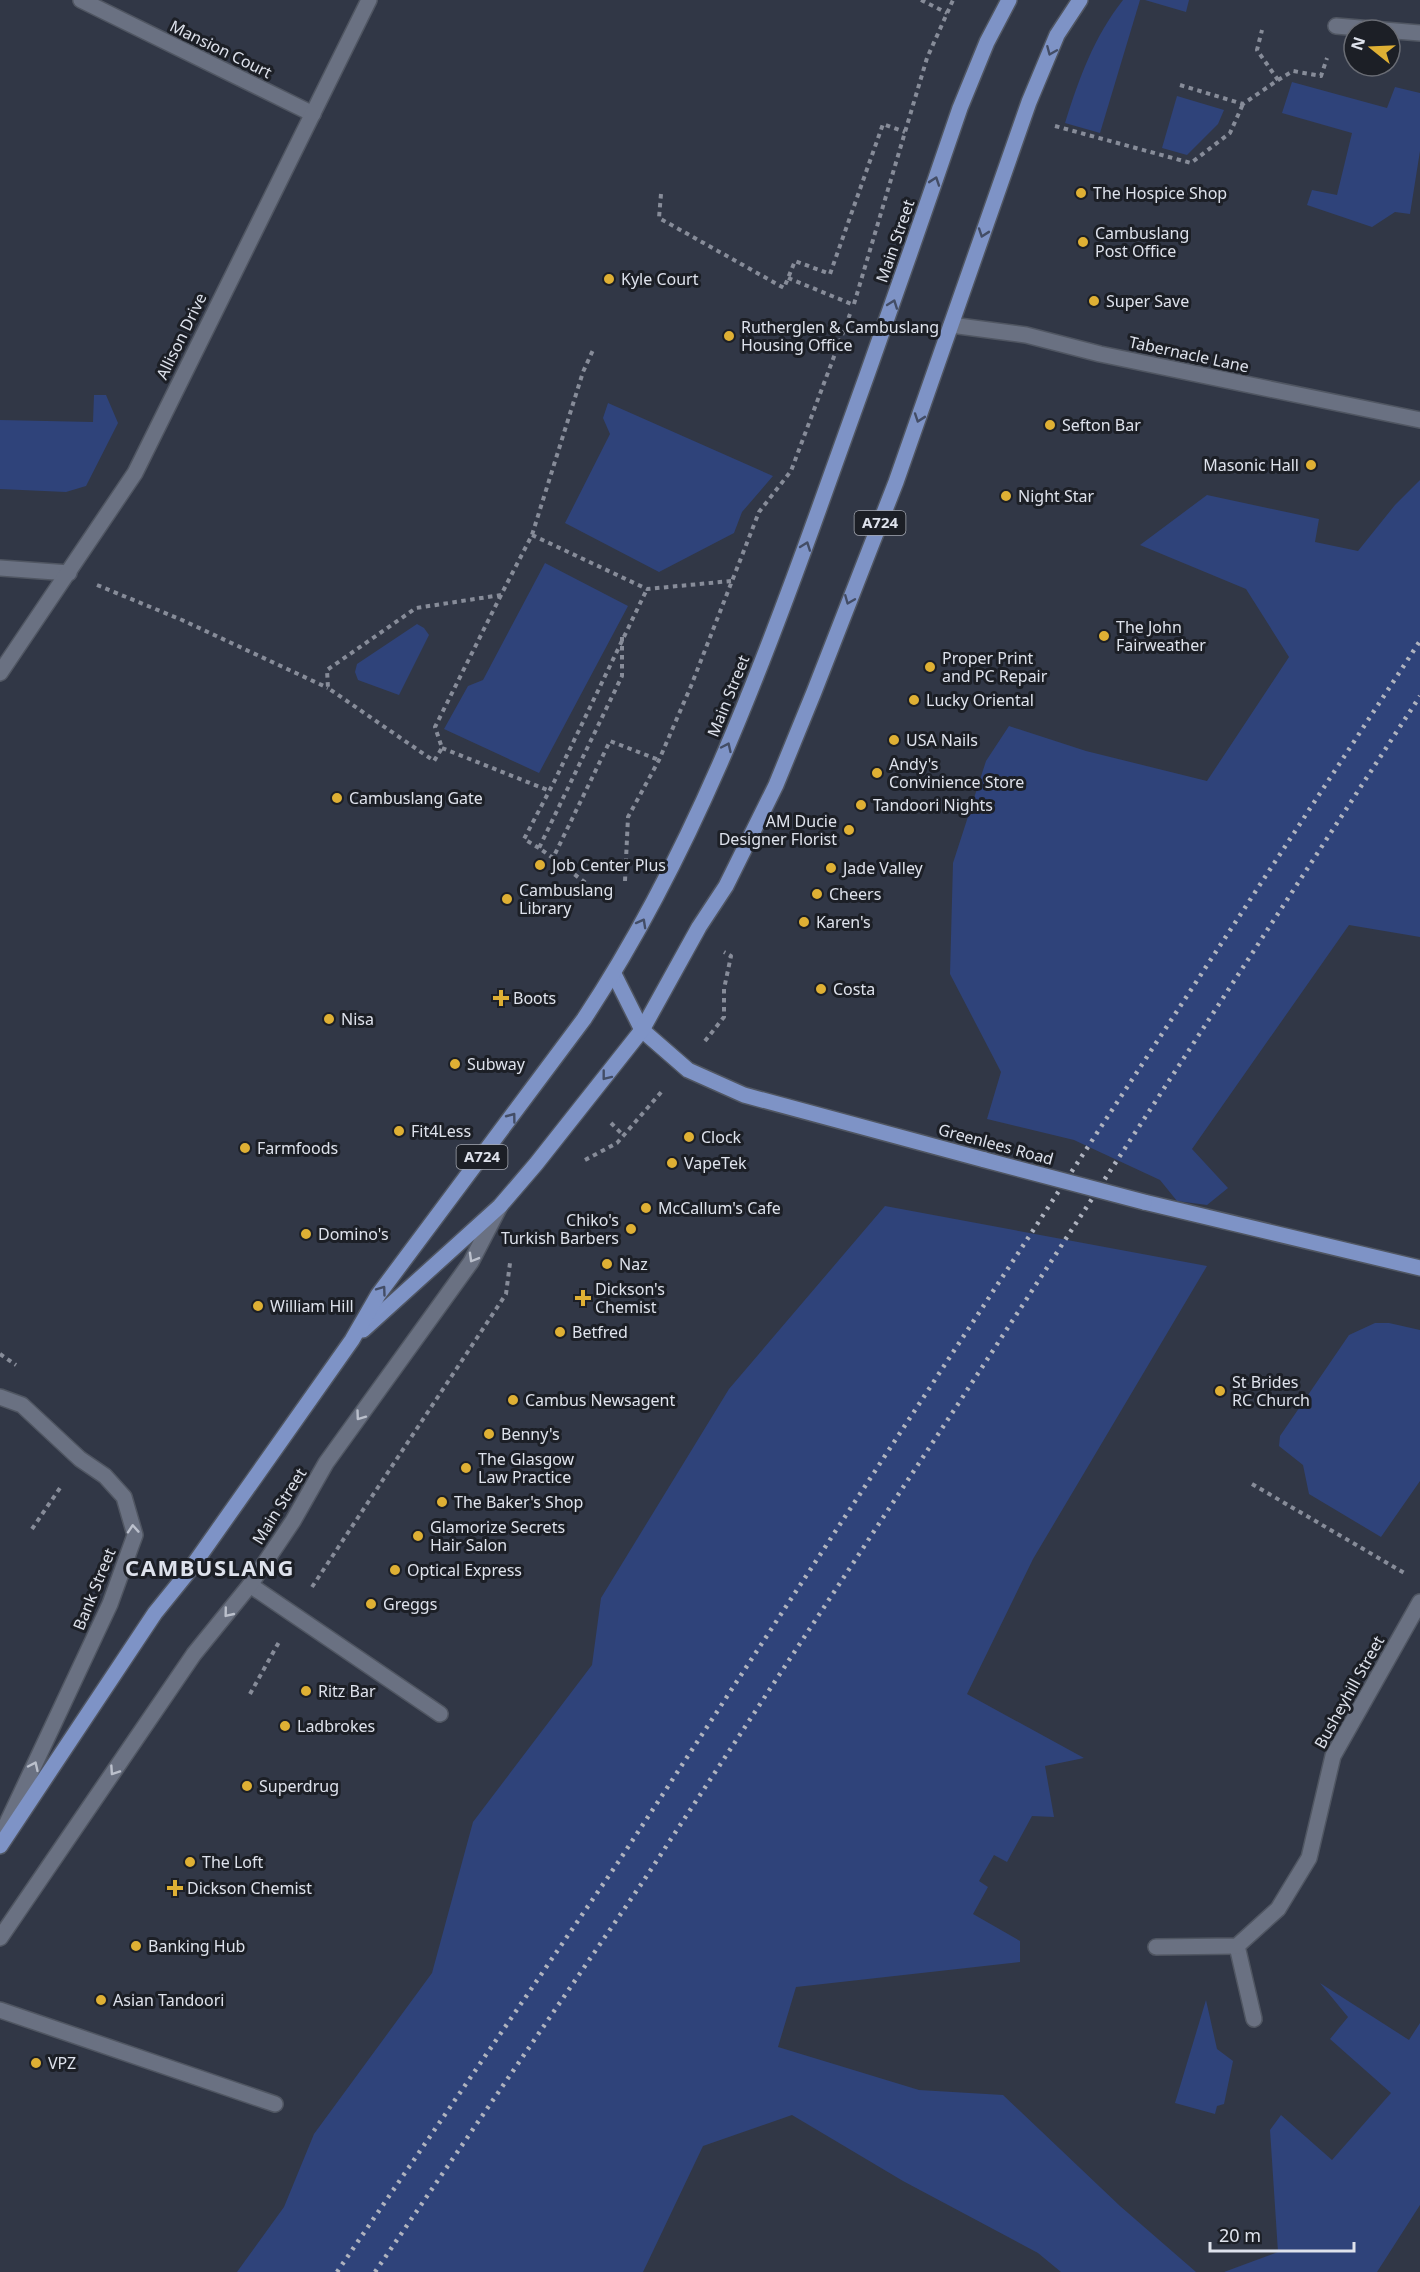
<svg xmlns="http://www.w3.org/2000/svg" width="1420" height="2272" viewBox="0 0 1420 2272" font-family="'Noto Sans',sans-serif">
<style>
.green{fill:#2f437a}
.lines{fill:none;stroke-linecap:round;stroke-linejoin:round}
.minor-casing{stroke:#505662;stroke-width:18}
.major-casing{stroke:#505662;stroke-width:18}
.path{stroke:#878c99;stroke-width:4;stroke-dasharray:4.5 4.5;stroke-linecap:butt}
.minor{stroke:#6a7182;stroke-width:15}
.major{stroke:#7e93c6;stroke-width:15}
.rail{stroke:#afb3bf;stroke-width:4.5;stroke-dasharray:3 6;stroke-linecap:butt}
.major-bridge-casing{stroke:#505662;stroke-width:18;stroke-linecap:butt}
.major-bridge{stroke:#7e93c6;stroke-width:15}
.oneway{stroke:#434d66}
.oneway2{stroke:#bbc0cc}
.poi-dot{fill:#dfb034;stroke:#1c1f26;stroke-width:2}
.labels{text-anchor:middle;stroke-width:6;stroke-linejoin:round;paint-order:stroke}
.shield{fill:#1c1f26;stroke:#a4a8b1;stroke-width:1.5}
.shield-label{font-size:15px;font-weight:bold;fill:#dee2ec}
.street-label{font-size:16px;fill:#dee2ec;stroke:#1c1f26}
.poi-label{font-size:16px;fill:#dee2ec;stroke:#1c1f26;text-anchor:start}
.district-label{font-size:22px;font-weight:bold;letter-spacing:1.5px;fill:#dee2ec;stroke:#1c1f26}
</style>
<rect width="100%" height="100%" fill="#313746"/>
<!-- green -->
<g class="green">
<path d="M1123 0H1140L1100 133 1065 123C1079 78 1094 37 1123 0Z"/>
<path d="M1145 0H1189L1186 12Z"/>
<path d="M1292 82 1387 108 1395 87 1420 93V151L1410 214 1395 212 1372 227 1307 205 1312 190 1337 195 1352 133 1282 113Z"/>
<path d="M1177 96 1224 110 1218 124 1187 155 1162 148Z"/>
<path d="M94 395H106L118 423 86 486 66 492 0 489V420L93 422Z"/>
<path d="M608 403 773 476 742 512 734 533 659 572 565 523 610 434 603 418Z"/>
<path d="M1420 480V937L1349 925 1192 1149 1228 1188 1207 1205 1177 1201 1160 1180 1074 1140 987 1119 1001 1072 950 974 953 863 986 761 1009 726 1086 751 1207 781 1289 657 1246 589 1140 545 1207 495 1319 519 1315 542 1358 551 1395 505Z"/>
<path d="M545 563 628 606 539 773 444 729 468 686 483 680Z"/>
<path d="M417 624 424 628 429 635 399 695 358 680 355 672 357 664Z"/>
<path d="M885 1206 1207 1266 1033 1559 967 1694 1084 1758 1045 1766 1054 1817 1032 1816 1007 1862 994 1855 979 1881 988 1887 973 1914 1020 1941V1962L796 1987 778 2047 919 2090 1003 2095 1120 2206 1196 2272H1061L1038 2253 903 2181 792 2115 703 2146 643 2272H237L284 2207 314 2134 432 1973 473 1822 592 1665 601 1598 729 1389Z"/>
<path d="M1375 1323H1389L1420 1330V1481L1381 1537 1309 1494 1303 1465 1279 1446 1280 1436 1349 1335Z"/>
<path d="M1320 1983 1409 2040 1420 2023V2205L1377 2272H1224L1278 2252 1270 2130 1281 2115 1332 2160 1391 2093 1330 2039 1348 2017Z"/>
<path d="M1206 2000 1217 2049 1233 2061 1224 2104 1217 2106 1215 2114 1175 2103Z"/>
</g>
<g class="lines">
<!-- minor casing -->
<g class="minor-casing">
<g id="minor">
<path d="M81 0 313 114"/>
<path d="M1336 26 1420 33"/>
<path d="M951 325 1026 335 1100 354 1420 420"/>
<path d="M0 568 69 573"/>
<path d="M0 673 135 473 369 0"/>
<path d="M0 1397 22 1405 80 1459 105 1476 124 1497 135 1535 110 1604 0 1838"/>
<path d="M250 1585 440 1714"/>
<path d="M0 1938 194 1654 250 1585 293 1521 326 1463 471 1262 500 1206"/>
<path d="M1237 1946 1254 2019"/>
<path d="M1156 1947 1237 1946 1278 1909 1309 1858 1333 1756 1420 1602"/>
<path d="M0 2010 275 2104"/>
</g>
</g>
<!-- major casing -->
<g class="major-casing">
<g id="major">
<path d="M614 974 642 1030 688 1070 744 1095 985 1160"/>
<path d="M1144 1202 1420 1268"/>
<path d="M363 1330 500 1206 536 1164 642 1030 699 927 726 886 776 785 814 692 896 482 1029 102 1057 35 1080 0"/>
<path d="M0 1846 155 1613 189 1571 352 1340 378 1295 584 1019C691 857 760 674 825 492 871 365 916 237 960 108L987 42 1009 0"/>
</g>
</g>
<!-- path -->
<g class="path">
<path d="M921 0 947 13"/>
<path d="M1278 80 1293 71 1321 76 1327 58"/>
<path d="M1180 85 1243 104 1278 80 1257 50 1262 30"/>
<path d="M1055 126 1191 163 1230 133 1243 104"/>
<path d="M661 194 659 218 784 288 795 261 830 274 883 124 905 132"/>
<path d="M788 278 854 305"/>
<path d="M854 304 927 58 953 0"/>
<path d="M532 535 647 589 731 581"/>
<path d="M97 585 182 620 328 688"/>
<path d="M501 595 435 727 442 748 434 761 328 688 327 670 416 608 501 595 532 535 583 372 593 350"/>
<path d="M622 637V676L539 848 553 858 610 741 659 760"/>
<path d="M442 748 550 791"/>
<path d="M539 848 524 839 554 782 647 589"/>
<path d="M553 858 599 893"/>
<path d="M625 881 628 817 659 760 691 686 759 512 791 471 850 314"/>
<path d="M705 1041 724 1017V989L731 956 724 952"/>
<path d="M611 1123 623 1135"/>
<path d="M585 1160 617 1143 663 1090"/>
<path d="M0 1354 16 1365"/>
<path d="M1252 1484 1406 1574"/>
<path d="M32 1529 62 1485"/>
<path d="M312 1587 506 1294 510 1263"/>
<path d="M250 1694 279 1642"/>
</g>
<!-- minor -->
<use href="#minor" class="minor"/>
<!-- major -->
<use href="#major" class="major"/>
<!-- rail -->
<g class="rail">
<path d="M337 2272 619 1861 1420 641"/>
<path d="M375 2272 642 1883 962 1398 1420 696"/>
</g>
<!-- major-bridge casing -->
<g class="major-bridge-casing">
<path id="major-bridge" d="M985 1160 1144 1202"/>
</g>
<!-- major-bridge -->
<use href="#major-bridge" class="major-bridge"/>
</g>
<!-- one-way arrows -->
<defs><path id="oneway-chevron" d="M-2-3.5L2.5 0L-2 3.5" fill="none" stroke-width="1.6" stroke-linecap="round" stroke-linejoin="round" transform="scale(1.5)"/></defs>
<g class="oneway">
<use href="#oneway-chevron" transform="translate(1051 51) rotate(113)"/>
<use href="#oneway-chevron" transform="translate(935 181) rotate(-71)"/>
<use href="#oneway-chevron" transform="translate(983 233) rotate(109)"/>
<use href="#oneway-chevron" transform="translate(893 304) rotate(-70)"/>
<use href="#oneway-chevron" transform="translate(919 418) rotate(109)"/>
<use href="#oneway-chevron" transform="translate(806 546) rotate(-70)"/>
<use href="#oneway-chevron" transform="translate(849 600) rotate(112)"/>
<use href="#oneway-chevron" transform="translate(727 747) rotate(-65)"/>
<use href="#oneway-chevron" transform="translate(642 923) rotate(-61)"/>
<use href="#oneway-chevron" transform="translate(606 1076) rotate(128)"/>
<use href="#oneway-chevron" transform="translate(512 1117) rotate(-53)"/>
<use href="#oneway-chevron" transform="translate(382 1290) rotate(-54)"/>
</g>
<g class="oneway2">
<use href="#oneway-chevron" transform="translate(473 1258) rotate(120)"/>
<use href="#oneway-chevron" transform="translate(360 1416) rotate(126)"/>
<use href="#oneway-chevron" transform="translate(133 1529) rotate(-94)"/>
<use href="#oneway-chevron" transform="translate(228 1613) rotate(129)"/>
<use href="#oneway-chevron" transform="translate(34 1766) rotate(-65)"/>
<use href="#oneway-chevron" transform="translate(114 1771) rotate(124)"/>
</g>
<!-- markers -->
<g class="poi-dot">
<circle cx="1081" cy="193" r="6"/>
<circle cx="1083" cy="242" r="6"/>
<circle cx="609" cy="279" r="6"/>
<circle cx="1094" cy="301" r="6"/>
<circle cx="729" cy="336" r="6"/>
<circle cx="1050" cy="425" r="6"/>
<circle cx="1311" cy="465" r="6"/>
<circle cx="1006" cy="496" r="6"/>
<circle cx="1104" cy="636" r="6"/>
<circle cx="930" cy="667" r="6"/>
<circle cx="914" cy="700" r="6"/>
<circle cx="894" cy="740" r="6"/>
<circle cx="877" cy="773" r="6"/>
<circle cx="337" cy="798" r="6"/>
<circle cx="861" cy="805" r="6"/>
<circle cx="849" cy="830" r="6"/>
<circle cx="540" cy="865" r="6"/>
<circle cx="831" cy="868" r="6"/>
<circle cx="817" cy="894" r="6"/>
<circle cx="507" cy="899" r="6"/>
<circle cx="804" cy="922" r="6"/>
<circle cx="821" cy="989" r="6"/>
<path d="M498 989h6v6h6v6h-6v6h-6v-6h-6v-6h6z"/>
<circle cx="329" cy="1019" r="6"/>
<circle cx="455" cy="1064" r="6"/>
<circle cx="399" cy="1131" r="6"/>
<circle cx="689" cy="1137" r="6"/>
<circle cx="245" cy="1148" r="6"/>
<circle cx="672" cy="1163" r="6"/>
<circle cx="646" cy="1208" r="6"/>
<circle cx="631" cy="1229" r="6"/>
<circle cx="306" cy="1234" r="6"/>
<circle cx="607" cy="1264" r="6"/>
<path d="M580 1289h6v6h6v6h-6v6h-6v-6h-6v-6h6z"/>
<circle cx="258" cy="1306" r="6"/>
<circle cx="560" cy="1332" r="6"/>
<circle cx="1220" cy="1391" r="6"/>
<circle cx="513" cy="1400" r="6"/>
<circle cx="489" cy="1434" r="6"/>
<circle cx="466" cy="1468" r="6"/>
<circle cx="442" cy="1502" r="6"/>
<circle cx="418" cy="1536" r="6"/>
<circle cx="395" cy="1570" r="6"/>
<circle cx="371" cy="1604" r="6"/>
<circle cx="306" cy="1691" r="6"/>
<circle cx="285" cy="1726" r="6"/>
<circle cx="247" cy="1786" r="6"/>
<circle cx="190" cy="1862" r="6"/>
<path d="M172 1879h6v6h6v6h-6v6h-6v-6h-6v-6h6z"/>
<circle cx="136" cy="1946" r="6"/>
<circle cx="101" cy="2000" r="6"/>
<circle cx="36" cy="2063" r="6"/>
</g>
<g class="labels">
<!-- shield labels -->
<g class="shield">
<rect x="854.5" y="511" width="51" height="24" rx="4.5"/>
<rect x="456.5" y="1145" width="51" height="24" rx="4.5"/>
</g>
<g class="shield-label">
<text x="880" y="528">A724</text>
<text x="482" y="1162">A724</text>
</g>
<!-- street labels -->
<g class="street-label">
<text transform="translate(221 49) rotate(26)" y="6">Mansion Court</text>
<text transform="translate(895 241) rotate(-71)" y="6">Main Street</text>
<text transform="translate(181 336) rotate(-64)" y="6">Allison Drive</text>
<text transform="translate(1189 354) rotate(12)" y="6">Tabernacle Lane</text>
<text transform="translate(728 696) rotate(-68)" y="6">Main Street</text>
<text transform="translate(996 1144) rotate(15)" y="6">Greenlees Road</text>
<text transform="translate(279 1506) rotate(-58)" y="6">Main Street</text>
<text transform="translate(94 1589) rotate(-68)" y="6">Bank Street</text>
<text transform="translate(1349 1692) rotate(-61)" y="6">Busheyhill Street</text>
</g>
<!-- poi labels -->
<g class="poi-label">
<text x="1093" y="199">The Hospice Shop</text>
<text x="1095" y="239">Cambuslang<tspan x="1095" dy="18">Post Office</tspan></text>
<text x="621" y="285">Kyle Court</text>
<text x="1106" y="307">Super Save</text>
<text x="741" y="333">Rutherglen &amp; Cambuslang<tspan x="741" dy="18">Housing Office</tspan></text>
<text x="1062" y="431">Sefton Bar</text>
<text x="1299" y="471" text-anchor="end">Masonic Hall</text>
<text x="1018" y="502">Night Star</text>
<text x="1116" y="633">The John<tspan x="1116" dy="18">Fairweather</tspan></text>
<text x="942" y="664">Proper Print<tspan x="942" dy="18">and PC Repair</tspan></text>
<text x="926" y="706">Lucky Oriental</text>
<text x="906" y="746">USA Nails</text>
<text x="889" y="770">Andy's<tspan x="889" dy="18">Convinience Store</tspan></text>
<text x="349" y="804">Cambuslang Gate</text>
<text x="873" y="811">Tandoori Nights</text>
<text x="837" y="827" text-anchor="end">AM Ducie<tspan x="837" dy="18">Designer Florist</tspan></text>
<text x="552" y="871">Job Center Plus</text>
<text x="843" y="874">Jade Valley</text>
<text x="519" y="896">Cambuslang<tspan x="519" dy="18">Library</tspan></text>
<text x="829" y="900">Cheers</text>
<text x="816" y="928">Karen's</text>
<text x="833" y="995">Costa</text>
<text x="513" y="1004">Boots</text>
<text x="341" y="1025">Nisa</text>
<text x="467" y="1070">Subway</text>
<text x="411" y="1137">Fit4Less</text>
<text x="701" y="1143">Clock</text>
<text x="257" y="1154">Farmfoods</text>
<text x="684" y="1169">VapeTek</text>
<text x="658" y="1214">McCallum's Cafe</text>
<text x="619" y="1226" text-anchor="end">Chiko's<tspan x="619" dy="18">Turkish Barbers</tspan></text>
<text x="318" y="1240">Domino's</text>
<text x="619" y="1270">Naz</text>
<text x="595" y="1295">Dickson's<tspan x="595" dy="18">Chemist</tspan></text>
<text x="270" y="1312">William Hill</text>
<text x="572" y="1338">Betfred</text>
<text x="1232" y="1388">St Brides<tspan x="1232" dy="18">RC Church</tspan></text>
<text x="525" y="1406">Cambus Newsagent</text>
<text x="501" y="1440">Benny's</text>
<text x="478" y="1465">The Glasgow<tspan x="478" dy="18">Law Practice</tspan></text>
<text x="454" y="1508">The Baker's Shop</text>
<text x="430" y="1533">Glamorize Secrets<tspan x="430" dy="18">Hair Salon</tspan></text>
<text x="407" y="1576">Optical Express</text>
<text x="383" y="1610">Greggs</text>
<text x="318" y="1697">Ritz Bar</text>
<text x="297" y="1732">Ladbrokes</text>
<text x="259" y="1792">Superdrug</text>
<text x="202" y="1868">The Loft</text>
<text x="187" y="1894">Dickson Chemist</text>
<text x="148" y="1952">Banking Hub</text>
<text x="113" y="2006">Asian Tandoori</text>
<text x="48" y="2069">VPZ</text>
</g>
<!-- district labels -->
<g class="district-label">
<text x="210" y="1576">CAMBUSLANG</text>
</g>
</g>
<!-- north arrow -->
<g transform="translate(1372 48) rotate(288)"><circle r="28" fill="#1c1f26" stroke="#6a6d75" stroke-width="1.5"/>
<path d="M0-4.5L10 22L0 15L-10 22Z" fill="#dfb034"/>
<text y="-9" font-size="16" font-weight="bold" text-anchor="middle" fill="#dee2ec">N</text>
</g>
<!-- scale -->
<path d="M1210 2242v9h144v-9" fill="none" stroke="#dee2ec" stroke-width="3"/>
<text x="1219" y="2242" font-size="18" fill="#dee2ec" stroke="#1c1f26" stroke-width="4.5" paint-order="stroke">20 m</text>
</svg>
